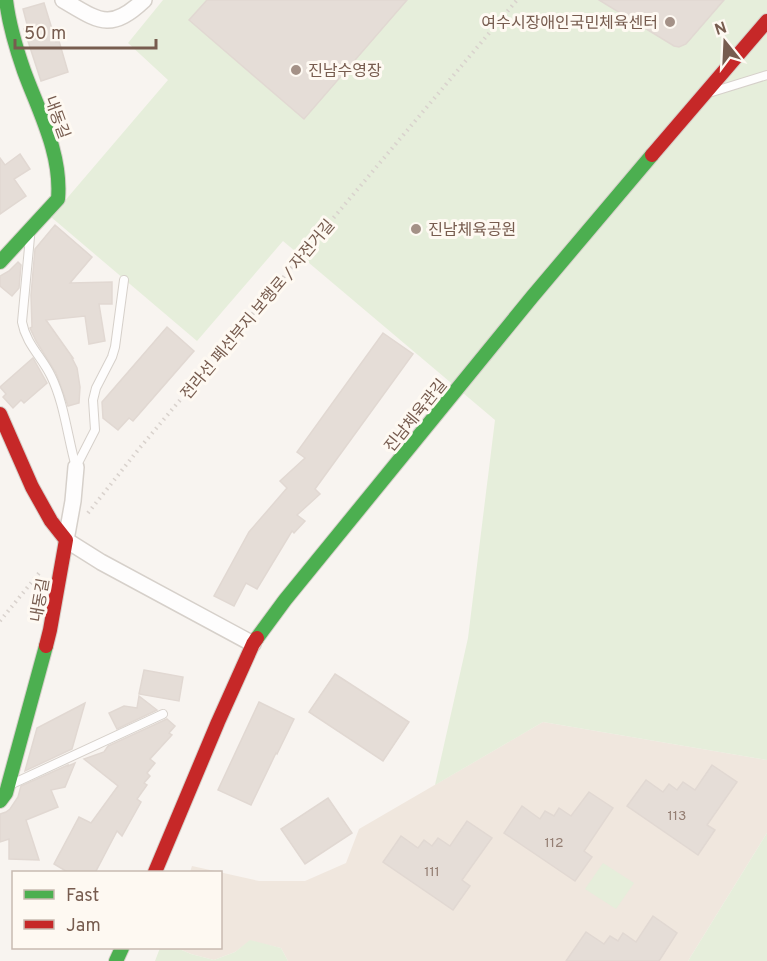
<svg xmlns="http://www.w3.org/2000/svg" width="767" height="961" viewBox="0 0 767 961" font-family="Overpass,'Noto Sans KR',sans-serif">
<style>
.residential{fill:#f0e7de}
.green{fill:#e6eedb}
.building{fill:#e5ddd7;stroke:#e1d8d2;stroke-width:1.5}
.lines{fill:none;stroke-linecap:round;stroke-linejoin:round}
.lane-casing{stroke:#d6d0ca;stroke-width:10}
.street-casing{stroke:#d6d0ca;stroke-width:18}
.fast-casing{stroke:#d6d0ca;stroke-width:16}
.jam-casing{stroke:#d6d0ca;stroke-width:16}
.path{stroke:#d9d2cd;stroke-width:4;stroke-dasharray:1.5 4.5;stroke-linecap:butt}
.lane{stroke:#fefdfd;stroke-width:8}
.street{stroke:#fefdfd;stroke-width:15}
.fast{stroke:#4caf50;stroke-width:14}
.jam{stroke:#c62828;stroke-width:14}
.poi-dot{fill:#a49187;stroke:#fef9f2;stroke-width:2}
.labels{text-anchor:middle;stroke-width:6;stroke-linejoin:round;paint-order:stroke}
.number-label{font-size:14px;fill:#947e73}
.poi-label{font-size:16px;fill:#775c4f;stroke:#fef9f2;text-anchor:start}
.street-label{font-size:16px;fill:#775c4f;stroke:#fef9f2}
</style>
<rect width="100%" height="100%" fill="#f8f4f0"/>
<!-- residential -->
<path class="residential" d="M543 722 767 760V833L688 961H288L281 948 250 941 235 952 214 960 191 954 177 948H220V872H190L192 866 259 881H305L346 863 359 829Z"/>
<!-- green -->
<g class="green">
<path d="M163 0H767V760L543 722 435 785 468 638 495 420 283 241 197 341 51 217 168 80 128 43Z"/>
<path d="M767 833V961H688Z"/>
<path d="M603 863 634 883 616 909 585 889Z"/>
<path d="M250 940 281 948 288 961H155L160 948H177L191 954 214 960 235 952Z"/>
</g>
<!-- building -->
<g class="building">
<path d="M207 0H407L304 119 189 20Z"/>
<path d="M599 0H724L686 44 679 47 674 46Z"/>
<path d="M44 3 56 42 59 41 68 72 41 81 24 29 28 28 23 9Z"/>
<path d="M20 154 30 169 14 179 26 196 0 214V158L5 165Z"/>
<path d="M55 225 92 257 70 283 112 282V304H99L105 341 89 344 85 316 46 320 73 358H72L77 368 80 387 79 403 68 406 56 373 36 341 30 328 32 327 31 295 35 249Z"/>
<path d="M18 262 21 265 19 288 12 296 0 286V276L9 271Z"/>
<path d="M167 327 194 351 133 421 129 418 118 430 103 418 102 402Z"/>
<path d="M383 333 413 354 315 489 320 494 297 515 305 521 294 533 292 531 257 589 246 583 234 606 214 596 249 532 287 488 280 481 305 458 297 452Z"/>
<path d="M33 358 47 383 24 403 21 400 13 408 3 397 6 394 0 387Z"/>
<path d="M144 670 183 677 179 701 139 694Z"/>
<path d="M335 674 409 722 383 761 309 712Z"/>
<path d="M139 696 157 710 117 729 109 713 124 706 137 708Z"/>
<path d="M259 702 294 719 277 754 276 753 251 805 218 790Z"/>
<path d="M85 703 72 749 25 771 37 728Z"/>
<path d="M167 719 175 726 169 733 172 735 150 759 155 763 147 773 150 776 144 783 147 785 137 799 141 802 122 836 117 831 95 873H69L54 864 79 817 91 823 118 786 84 759 104 752 108 746Z"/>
<path d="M75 763 65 787 51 790 58 807 26 820 39 860 9 859V839L0 842V814L6 812 10 809 18 797 21 786 68 765V766Z"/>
<path d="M712 765 737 782 707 825 715 830 698 855 627 806 646 780 663 792 669 784 677 790 683 782 695 790Z"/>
<path d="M589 792 613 808 584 851 592 857 575 881 504 833 522 806 540 819 545 811 554 816 559 808 571 816Z"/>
<path d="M328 798 352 833 305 864 281 829Z"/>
<path d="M467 821 492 838 462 880 470 886 453 910 383 862 401 836 418 848 424 840 432 846 438 838 450 846Z"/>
<path d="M653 916 677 933 659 961H566L586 932 604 944 610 936 618 941 623 933 636 942Z"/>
</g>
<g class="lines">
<!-- lane casing -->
<g class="lane-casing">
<g id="lane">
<path d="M712 92 767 75"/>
<path d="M30 237 22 322C26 344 42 357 51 376 64 402 68 439 76 467"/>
<path d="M76 467 95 430 93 400 96 388 112 357 115 347 124 280"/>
<path d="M12 784 163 714"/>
</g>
</g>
<!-- street casing -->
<g class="street-casing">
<g id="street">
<path d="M63 0C99 21 110 32 144 0"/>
<path d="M76 467 73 501 66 540 101 562 253 644"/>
</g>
</g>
<!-- fast casing -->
<g class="fast-casing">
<g id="fast">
<path d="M0 262 58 199C62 154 39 112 24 71 16 48 9 25 6 0"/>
<path d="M257 638 285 600 532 297 652 155"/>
<path d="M0 801 6 793 46 646"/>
<path d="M116 961 122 948"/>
</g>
</g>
<!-- jam casing -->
<g class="jam-casing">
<g id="jam">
<path d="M652 155 767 21"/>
<path d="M0 414 32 487 51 521 66 540 50 630 46 646"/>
<path d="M155 872 218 722 253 644 257 638"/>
</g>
</g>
<!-- path -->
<g class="path">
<path d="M88 513 138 450 517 0"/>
<path d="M0 621 40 572"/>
</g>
<!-- lane -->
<use href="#lane" class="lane"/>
<!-- street -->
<use href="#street" class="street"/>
<!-- fast -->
<use href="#fast" class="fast"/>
<!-- jam -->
<use href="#jam" class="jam"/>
</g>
<!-- markers -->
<g class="poi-dot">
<circle cx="670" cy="22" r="6"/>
<circle cx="296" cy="70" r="6"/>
<circle cx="416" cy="229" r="6"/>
</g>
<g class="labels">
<!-- number labels -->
<g class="number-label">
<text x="677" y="820">113</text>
<text x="554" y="847">112</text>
<text x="432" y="876">111</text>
</g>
<!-- poi labels -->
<g class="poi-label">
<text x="658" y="28" text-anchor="end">여수시장애인국민체육센터</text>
<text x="308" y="76">진남수영장</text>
<text x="428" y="235">진남체육공원</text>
</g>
<!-- street labels -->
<g class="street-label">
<text transform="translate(58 117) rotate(70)" y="6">내동길</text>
<text transform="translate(257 309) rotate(-50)" y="6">전라선 폐선부지 보행로 / 자전거길</text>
<text transform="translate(415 415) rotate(-51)" y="6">진남체육관길</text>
<text transform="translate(39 600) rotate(-80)" y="6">내동길</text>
</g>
</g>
<!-- legend -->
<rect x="12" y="871" width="210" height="78" fill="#fef9f2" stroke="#c8bab1" stroke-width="1.5"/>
<rect x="24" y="890" width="30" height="9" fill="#4caf50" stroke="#c8bab1" stroke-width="1.5"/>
<text x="66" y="901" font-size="18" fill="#775c4f">Fast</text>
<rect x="24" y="920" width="30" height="9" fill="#c62828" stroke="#c8bab1" stroke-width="1.5"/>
<text x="66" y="931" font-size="18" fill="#775c4f">Jam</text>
<!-- north arrow -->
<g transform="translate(725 42) rotate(342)" stroke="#fef9f2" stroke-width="4.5" paint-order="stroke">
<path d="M0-4.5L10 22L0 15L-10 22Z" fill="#775c4f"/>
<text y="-9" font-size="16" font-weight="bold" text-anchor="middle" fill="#775c4f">N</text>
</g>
<!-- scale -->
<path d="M15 39v9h141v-9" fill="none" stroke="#775c4f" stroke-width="3"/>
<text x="24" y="39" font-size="18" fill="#775c4f" stroke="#fef9f2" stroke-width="4.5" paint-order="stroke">50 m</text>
</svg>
